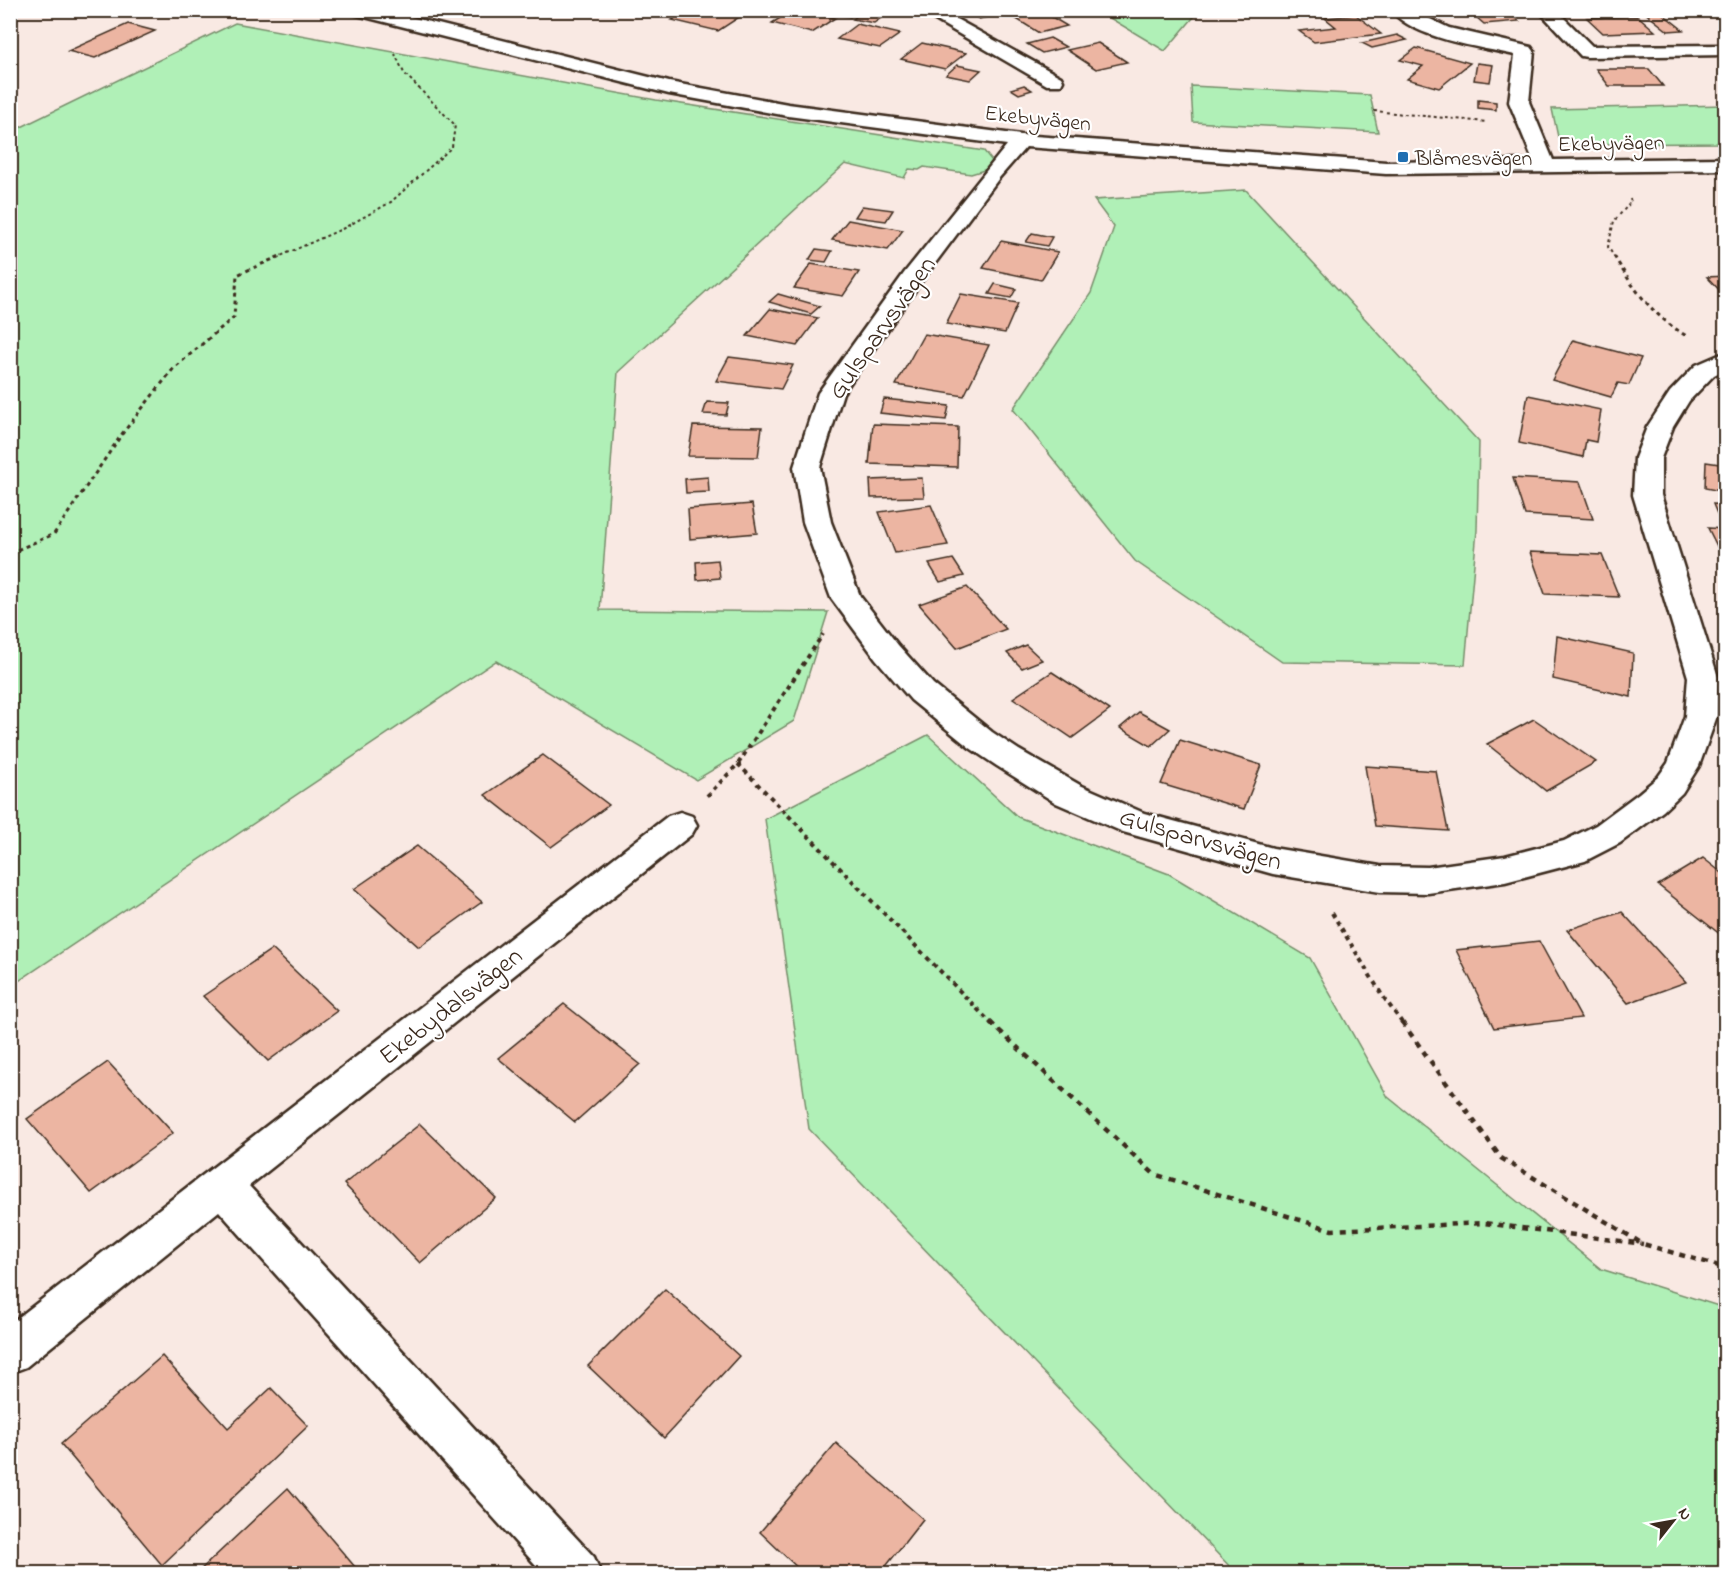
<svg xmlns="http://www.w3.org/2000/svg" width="1736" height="1584" viewBox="0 0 1736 1584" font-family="'Indie Flower',sans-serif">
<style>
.green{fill:#b0f0b7;stroke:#768d6a;stroke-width:1.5}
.building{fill:#ecb5a2;stroke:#3b2a1e;stroke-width:1.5}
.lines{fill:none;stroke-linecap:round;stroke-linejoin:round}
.minor-casing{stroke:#3b2a1e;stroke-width:5}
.path-far3{stroke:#3b2a1e;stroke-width:2;stroke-dasharray:3 3;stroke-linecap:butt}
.path-far2{stroke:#3b2a1e;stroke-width:3;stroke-dasharray:4 4;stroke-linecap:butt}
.path-far1{stroke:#3b2a1e;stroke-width:4;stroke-dasharray:4.5 4.5;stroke-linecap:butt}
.path{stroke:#3b2a1e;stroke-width:4.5;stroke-dasharray:6 6;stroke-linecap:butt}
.minor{fill:#fff;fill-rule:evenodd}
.poi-dot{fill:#1f6fb2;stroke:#fff;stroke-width:2}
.labels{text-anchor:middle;stroke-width:4.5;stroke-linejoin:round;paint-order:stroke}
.far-street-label{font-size:22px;fill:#3b2a1e;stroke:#fff}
.far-poi-label{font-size:22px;fill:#3b2a1e;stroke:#fff;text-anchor:start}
.street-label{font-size:26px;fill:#3b2a1e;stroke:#fff}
</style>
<rect width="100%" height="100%" fill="#f9e9e3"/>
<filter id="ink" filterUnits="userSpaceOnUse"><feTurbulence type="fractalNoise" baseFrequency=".0167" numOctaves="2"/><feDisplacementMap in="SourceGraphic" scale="12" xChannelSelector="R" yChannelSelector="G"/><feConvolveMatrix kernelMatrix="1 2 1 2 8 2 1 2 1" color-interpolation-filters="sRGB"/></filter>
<g filter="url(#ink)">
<!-- green -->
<g class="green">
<path d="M1098 11H1199L1165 51Z"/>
<path d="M235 23 656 100 984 151 992 161 991 168 971 174 924 167 919 170 909 169 904 178 845 164 618 372 600 610 828 612 794 721 696 780 496 661 11 986 10 231 13 229 11 227V132Z"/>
<path d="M1191 86 1370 95 1378 132 1193 122Z"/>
<path d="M1725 105V143L1565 144 1558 137 1552 109Z"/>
<path d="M1246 190 1479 442 1477 530 1465 665 1282 662 1135 561 1013 409 1091 293 1114 227 1094 200Z"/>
<path d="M928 735 1018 817 1169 874 1310 958 1388 1097 1601 1269 1725 1308V1573H1236L809 1129 765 819Z"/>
</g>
<!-- building -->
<g class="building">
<path d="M538 10 543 12 533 17 515 11Z"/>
<path d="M688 10H750L718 31 672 20Z"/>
<path d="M793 10H802L835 18 812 33 772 23Z"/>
<path d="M832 10H859L850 17 829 12Z"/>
<path d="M865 10H875L888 13 874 23 853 19Z"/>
<path d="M996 10 1002 14 979 19 966 11Z"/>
<path d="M1020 10H1040L1067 26 1039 33 1007 13Z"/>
<path d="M1468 10H1506L1519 21 1484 24Z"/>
<path d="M1658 10 1683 30 1668 31 1643 11Z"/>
<path d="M1356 15 1381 34 1314 42 1299 31 1336 27 1325 18Z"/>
<path d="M1638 16 1655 31 1603 33 1587 18Z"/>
<path d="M128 24 155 31 95 58 68 51Z"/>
<path d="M857 24 900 34 880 48 837 39Z"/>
<path d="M1397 35 1407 40 1372 48 1362 43Z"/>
<path d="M1050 38 1066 47 1042 53 1027 44Z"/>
<path d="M922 43 966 53 945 69 901 59Z"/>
<path d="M1098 43 1127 62 1096 69 1067 50Z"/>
<path d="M1416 48 1470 63 1439 88 1407 79 1423 66 1400 60Z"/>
<path d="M1477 63 1493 65 1490 82 1474 80Z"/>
<path d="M957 65 981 70 970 80 946 75Z"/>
<path d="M1596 69H1649L1663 86H1609Z"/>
<path d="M1024 85 1032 90 1019 94 1011 89Z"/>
<path d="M1478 100 1496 102V110L1478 108Z"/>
<path d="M862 206 893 210 886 221 855 217Z"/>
<path d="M848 220 903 230 888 250 832 240Z"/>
<path d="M1032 233 1052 237 1047 246 1026 242Z"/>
<path d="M1001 241 1058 252 1041 280 983 268Z"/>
<path d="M816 249 832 251 826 262 809 260Z"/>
<path d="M811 264 859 272 843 296 794 288Z"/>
<path d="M1726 276V297L1707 277Z"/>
<path d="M995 284 1016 289 1011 298 989 294Z"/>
<path d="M778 294 820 306 811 314 769 302Z"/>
<path d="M961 294 1018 303 1005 333 946 324Z"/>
<path d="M770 309 818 318 797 346 747 336Z"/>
<path d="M924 334 989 345 964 396 896 385Z"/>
<path d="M1573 340 1641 358 1629 385 1618 383 1611 397 1552 380Z"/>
<path d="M729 357 793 365 781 389 716 381Z"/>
<path d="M1528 395 1601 410 1596 442 1586 440 1583 457 1519 443Z"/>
<path d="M884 399 949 406 946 420 880 413Z"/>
<path d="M707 402 729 403 726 415 703 414Z"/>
<path d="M873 424 958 427 957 467 869 464Z"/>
<path d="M693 426 762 427 758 457 688 456Z"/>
<path d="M1706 462 1726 465V492L1705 488Z"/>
<path d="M708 477 709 492 686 493 685 479Z"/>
<path d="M922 478 924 497 871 498 870 480Z"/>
<path d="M1513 478 1580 482 1593 519 1525 515Z"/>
<path d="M752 504 757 533 690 539 688 509Z"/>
<path d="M1713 504 1726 505V521H1720Z"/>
<path d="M931 505 948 545 895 553 879 512Z"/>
<path d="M1708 528 1726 529V560H1724Z"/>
<path d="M1530 552 1602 555 1619 597 1545 594Z"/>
<path d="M953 559 964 576 940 582 929 564Z"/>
<path d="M718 560 720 578 697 580 696 562Z"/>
<path d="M967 587 1006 629 957 648 919 604Z"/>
<path d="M1557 636 1633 653 1631 697 1553 679Z"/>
<path d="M1026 645 1042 660 1022 668 1007 653Z"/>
<path d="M1052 672 1110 710 1072 738 1013 698Z"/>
<path d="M1139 712 1170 729 1151 746 1120 728Z"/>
<path d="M1534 719 1596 762 1546 791 1487 744Z"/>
<path d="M1180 740 1261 765 1244 809 1161 784Z"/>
<path d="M543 755 609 805 551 847 485 795Z"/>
<path d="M1365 766 1436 771 1448 831 1375 826Z"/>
<path d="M417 846 482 902 419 947 354 889Z"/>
<path d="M1703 858 1726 876V939L1658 885Z"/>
<path d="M1622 912 1686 982 1628 1003 1567 930Z"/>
<path d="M1539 941 1581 1018 1494 1028 1456 950Z"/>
<path d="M272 949 337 1011 268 1061 203 996Z"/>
<path d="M564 1004 640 1064 575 1122 498 1058Z"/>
<path d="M108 1062 173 1133 91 1193 27 1119Z"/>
<path d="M420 1124 496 1198 420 1263 344 1184Z"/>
<path d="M665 1289 739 1356 664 1438 588 1366Z"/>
<path d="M162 1356 228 1428 271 1388 308 1426 162 1565 61 1444Z"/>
<path d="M836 1443 923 1519 880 1574H804L760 1532Z"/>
<path d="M288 1488 361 1574H196Z"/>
</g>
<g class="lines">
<!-- minor casing -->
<g class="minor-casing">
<g id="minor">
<path d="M351 10H382L669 82 788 104 1021 135 1386 162 1533 160 1509 102 1515 55C1481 47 1413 39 1391 10H1411L1449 28 1531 47 1534 51 1529 102 1553 160 1726 158V170L1386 174 1026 147 999 178 921 282 843 393 820 467 831 522 860 596 898 645 933 684 992 732 1019 750 1080 785 1144 813 1273 848 1380 866 1428 867 1505 856 1564 841 1596 825 1639 793 1658 777 1668 763 1685 716 1688 677 1633 495 1635 458 1647 427 1670 392 1696 365 1726 352V369L1714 375 1689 401 1673 427 1661 458V495L1718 677 1717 716 1699 766 1682 793 1663 811 1620 843 1585 861 1505 882 1428 893 1380 892 1273 874 1123 832 1056 803 997 766 970 748 911 700 876 659 831 598 803 522 794 467 818 393 905 272 1007 145 788 116 669 94 353 14Z"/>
<path d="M918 10H940L1061 77 1063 81 1061 85H1047Z"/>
<path d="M1538 10H1556L1592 46 1726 45V55L1587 57 1581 56Z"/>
<path d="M680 812 692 816 697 825 692 834 249 1186 594 1557 601 1574H544L219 1211 26 1367 10 1373V1324L668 816Z"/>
</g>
</g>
<!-- path-far3 -->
<g class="path-far3">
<path d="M1374 111 1486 122"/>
<path d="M276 258 342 229 391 202 452 147 455 125 404 73 395 54"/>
<path d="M1615 258 1608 247 1614 221 1631 202 1630 199"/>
</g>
<!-- path-far2 -->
<g class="path-far2">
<path d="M1614 256C1634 290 1653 316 1688 337"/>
<path d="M10 553 54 534 122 434 174 368 234 317 237 275 280 256"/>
</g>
<!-- path-far1 -->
<g class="path-far1">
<path d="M738 764 992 1024"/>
<path d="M707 796 738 764 823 634"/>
<path d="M1332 913 1382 995 1403 1024"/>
</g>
<!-- path -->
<g class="path">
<path d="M990 1022 1154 1174 1332 1230 1484 1223 1643 1244"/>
<path d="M1402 1022 1501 1158 1643 1244 1726 1268"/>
</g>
<!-- minor -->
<use href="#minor" class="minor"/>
</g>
</g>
<!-- markers -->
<rect class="poi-dot" x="1397" y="151" width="12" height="12" rx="3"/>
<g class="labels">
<!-- far-street labels -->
<g class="far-street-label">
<text transform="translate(1038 117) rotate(6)" y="8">Ekebyvägen</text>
<text transform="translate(1611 142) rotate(-1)" y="8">Ekebyvägen</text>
</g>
<!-- far-poi labels -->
<g class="far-poi-label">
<text x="1415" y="165">Blåmesvägen</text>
</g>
<!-- street labels -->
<g class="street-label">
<text transform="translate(881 327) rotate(-55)" y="9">Gulsparvsvägen</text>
<text transform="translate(1201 838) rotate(16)" y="9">Gulsparvsvägen</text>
<text transform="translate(450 1005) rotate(-38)" y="9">Ekebydalsvägen</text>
</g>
</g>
<!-- margin -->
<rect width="1736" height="1584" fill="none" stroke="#fff" stroke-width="36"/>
<rect x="18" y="18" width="1700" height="1548" fill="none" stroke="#3b2a1e" stroke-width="2" filter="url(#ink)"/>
<!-- north arrow -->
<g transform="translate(1673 1521) rotate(59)" stroke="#ffffff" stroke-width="4.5" paint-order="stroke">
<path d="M0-4.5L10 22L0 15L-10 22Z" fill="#3b2a1e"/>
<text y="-9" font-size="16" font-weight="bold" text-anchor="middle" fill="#3b2a1e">N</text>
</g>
</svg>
